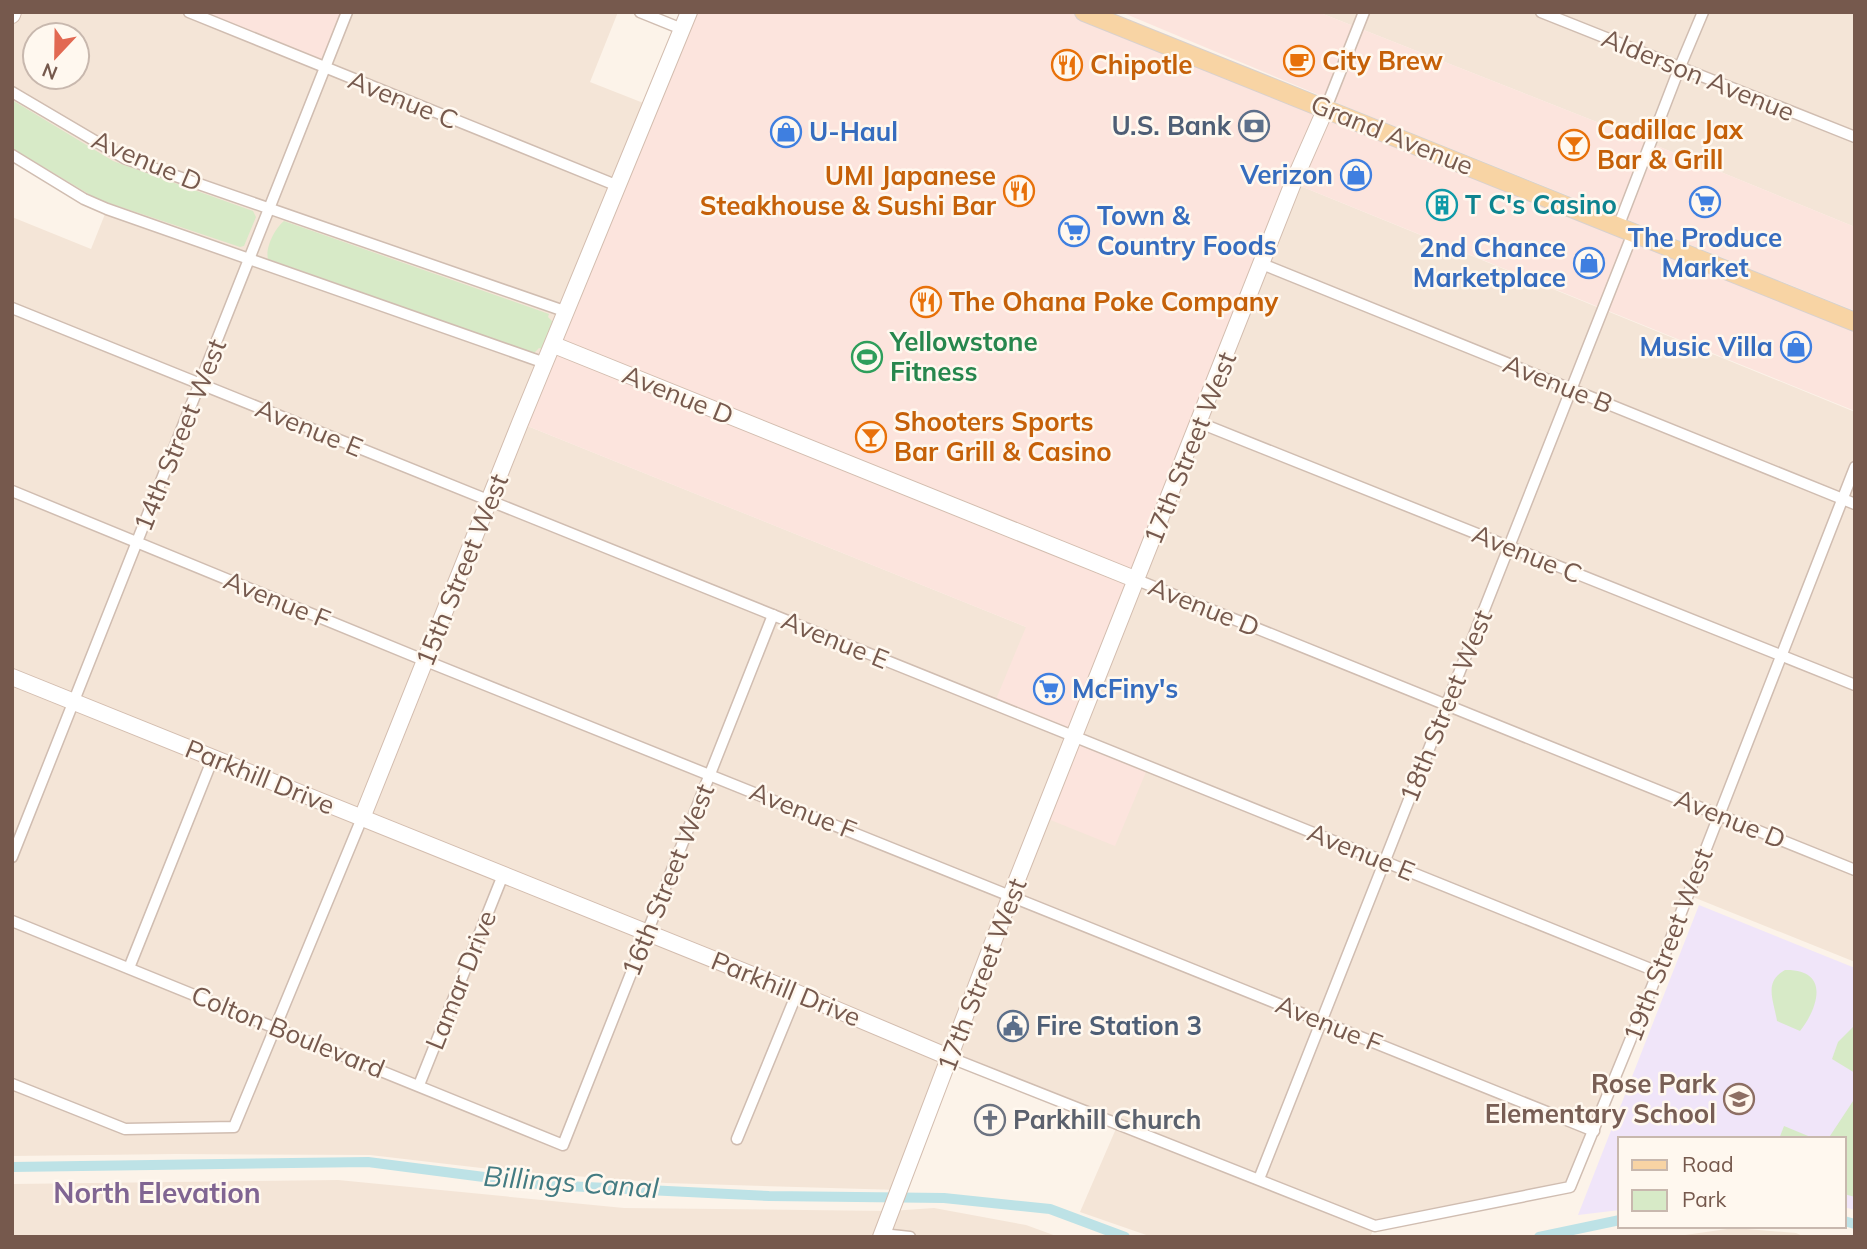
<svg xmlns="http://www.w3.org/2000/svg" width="1867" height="1249" viewBox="0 0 1867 1249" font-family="Mulish,sans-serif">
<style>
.residential{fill:#f4e5d7;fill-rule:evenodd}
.commercial{fill:#fce4dd}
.education{fill:#f0e5f9}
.green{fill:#d7eac7}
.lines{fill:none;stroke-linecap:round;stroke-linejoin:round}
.canal{stroke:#bde2e6;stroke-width:10}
.street-casing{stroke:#d0bdb1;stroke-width:13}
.secondary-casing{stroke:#d3bdaf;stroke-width:18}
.primary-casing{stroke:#d9d1cd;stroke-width:20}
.street{stroke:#fff;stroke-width:10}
.secondary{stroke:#fff;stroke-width:16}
.primary{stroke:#f8d4a4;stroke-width:18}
.labels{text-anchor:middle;stroke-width:5;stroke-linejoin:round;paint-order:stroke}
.food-label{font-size:26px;font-weight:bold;fill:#c56008;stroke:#fff8ef;text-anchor:start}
.street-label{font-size:26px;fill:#76594d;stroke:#fff8ef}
.service-label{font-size:26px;font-weight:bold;fill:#4e5e75;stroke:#fff8ef;text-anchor:end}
.shop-label{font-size:26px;font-weight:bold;fill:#366cbe;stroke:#fff8ef;text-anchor:start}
.culture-label{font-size:26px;font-weight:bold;fill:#0d838f;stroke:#fff8ef;text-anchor:start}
.leisure-label{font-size:26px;font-weight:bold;fill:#27864d;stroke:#fff8ef;text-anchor:start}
.education-label{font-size:26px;font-weight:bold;fill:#785e54;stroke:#fff8ef;text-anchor:end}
.worship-label{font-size:26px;font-weight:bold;fill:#5b616d;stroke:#fff8ef;text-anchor:start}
.water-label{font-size:28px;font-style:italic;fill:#437b82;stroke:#fff8ef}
.neighbourhood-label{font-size:28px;font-weight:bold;fill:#806592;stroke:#fff8ef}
</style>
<rect width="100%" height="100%" fill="#fcf3e9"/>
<!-- residential -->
<g class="residential">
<path d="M12 12H618L590 82 651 106 520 423 1026 627 1293 183 1855 412V962L1688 895 1570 1187 1375 1226 1370 1237H1152L1080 1212 1118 1124 951 1058 899 1190 666 1183 507 1171 370 1155 176 1154 12 1156V217L91 249 107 209 12 155ZM35 35H77V77H35Z"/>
<path d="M1318 12H1855V227L1650 143Z"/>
<path d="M338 1180 624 1208 891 1211 934 1208 1026 1225 1059 1237H12V1184Z"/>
<path d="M1734 1228 1796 1233 1805 1237H1671Z"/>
</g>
<!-- commercial -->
<g class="commercial">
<path d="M189 12H347L324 68Z"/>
<path d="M689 12H1084L1855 322V411L1293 183 1075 737 1148 767 1115 846 1043 817 1075 737 994 704 1026 627 520 423Z"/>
<path d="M1121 12H1318L1650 143 1855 227V311L1357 111Z"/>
</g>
<!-- education -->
<path class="education" d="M1699 905 1855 968V1210L1844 1207V1139H1620V1210L1578 1215Z"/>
<!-- green -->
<g class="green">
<path d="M12 100 113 161 253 211 256 217 244 246 240 247 97 199 12 148Z"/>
<path d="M284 221 549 314 548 317 553 322 542 349 539 348 534 353 268 259C265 248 275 228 284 221Z"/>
<path d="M1785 970C1830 969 1819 1007 1800 1031L1777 1021C1774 1001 1763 982 1785 970Z"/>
<path d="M1855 1025V1073L1832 1059 1838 1042Z"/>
<path d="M1855 1098V1197L1844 1194V1139H1828Z"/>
<path d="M1784 1126 1813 1138V1139H1779Z"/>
</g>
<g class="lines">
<!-- canal -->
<g class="canal">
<path d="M12 1167 368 1162 546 1185 769 1196 944 1198 1050 1209 1125 1237"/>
<path d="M1844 1221 1855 1224"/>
<path d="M1539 1237 1620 1220"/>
</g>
<!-- street casing -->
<g class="street-casing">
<g id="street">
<path d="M189 12 618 186"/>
<path d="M640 12 682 29"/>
<path d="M1541 12 1855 137"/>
<path d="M12 92 124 158 567 312"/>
<path d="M1326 108 1364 12"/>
<path d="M12 155 84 199 107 209 545 363"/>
<path d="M1618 227 1679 69 1703 12"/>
<path d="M1262 264 1855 504"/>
<path d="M12 308 1658 972"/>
<path d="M1200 423 1855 685"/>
<path d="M12 491 426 661 1594 1131"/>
<path d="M1137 580 1855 870"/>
<path d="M12 857 347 12"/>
<path d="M12 921 563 1145 773 615"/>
<path d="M129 968 213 758"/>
<path d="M951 1058 1375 1226 1570 1187 1652 987 1855 467"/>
<path d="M12 1084 125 1129 234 1127 362 818"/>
<path d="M419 1085 503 875"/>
<path d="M737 1139 797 993"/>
<path d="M1259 1179 1633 233"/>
<path d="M882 1234 910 1237"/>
</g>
</g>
<!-- secondary casing -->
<g class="secondary-casing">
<g id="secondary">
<path d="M12 15 13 12"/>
<path d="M554 345 1137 580"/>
<path d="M12 677 797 993 951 1058"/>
<path d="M362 818 520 423 689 12"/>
<path d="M881 1237 1011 895 1293 183 1326 108"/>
</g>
</g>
<!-- primary casing -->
<g class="primary-casing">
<path id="primary" d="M1084 12 1855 322"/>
</g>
<!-- street -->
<use href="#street" class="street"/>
<!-- secondary -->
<use href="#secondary" class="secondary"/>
<!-- primary -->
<use href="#primary" class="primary"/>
</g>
<!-- icons -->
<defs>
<g id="cafe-ring" transform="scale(1.575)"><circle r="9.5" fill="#fff8ef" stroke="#e8710a" stroke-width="1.5"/><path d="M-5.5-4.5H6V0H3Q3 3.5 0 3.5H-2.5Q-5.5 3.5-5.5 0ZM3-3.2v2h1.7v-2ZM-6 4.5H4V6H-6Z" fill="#e8710a"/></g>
<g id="restaurant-ring" transform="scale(1.575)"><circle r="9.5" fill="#fff8ef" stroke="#e8710a" stroke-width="1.5"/><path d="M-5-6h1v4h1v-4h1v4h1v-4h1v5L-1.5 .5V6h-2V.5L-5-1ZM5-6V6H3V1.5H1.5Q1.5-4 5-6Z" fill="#e8710a"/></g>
<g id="bank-ring" transform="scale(1.575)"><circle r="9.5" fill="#fff8ef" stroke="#5c6f8a" stroke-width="1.5"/><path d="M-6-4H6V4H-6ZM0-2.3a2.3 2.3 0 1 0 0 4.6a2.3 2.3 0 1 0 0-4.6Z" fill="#5c6f8a"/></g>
<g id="shop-ring" transform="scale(1.575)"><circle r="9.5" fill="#fff8ef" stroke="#3f7fe0" stroke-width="1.5"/><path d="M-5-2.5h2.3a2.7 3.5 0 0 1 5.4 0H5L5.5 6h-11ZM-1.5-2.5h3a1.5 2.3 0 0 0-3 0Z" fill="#3f7fe0"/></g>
<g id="bar-ring" transform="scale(1.575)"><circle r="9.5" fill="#fff8ef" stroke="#e8710a" stroke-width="1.5"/><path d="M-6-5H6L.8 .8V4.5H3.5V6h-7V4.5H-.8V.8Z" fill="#e8710a"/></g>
<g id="supermarket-ring" transform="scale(1.575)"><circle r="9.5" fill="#fff8ef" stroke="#3f7fe0" stroke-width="1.5"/><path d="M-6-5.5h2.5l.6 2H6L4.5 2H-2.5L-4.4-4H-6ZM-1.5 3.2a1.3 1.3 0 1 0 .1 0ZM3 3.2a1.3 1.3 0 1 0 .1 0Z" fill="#3f7fe0"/></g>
<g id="building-ring" transform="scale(1.575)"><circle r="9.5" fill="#fff8ef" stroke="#0f9aa8" stroke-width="1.5"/><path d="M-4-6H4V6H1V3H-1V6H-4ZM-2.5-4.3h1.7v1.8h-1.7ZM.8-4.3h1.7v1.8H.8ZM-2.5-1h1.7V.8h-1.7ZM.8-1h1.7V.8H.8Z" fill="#0f9aa8"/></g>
<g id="stadium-ring" transform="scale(1.575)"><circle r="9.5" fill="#fff8ef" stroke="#2e9e5b" stroke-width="1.5"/><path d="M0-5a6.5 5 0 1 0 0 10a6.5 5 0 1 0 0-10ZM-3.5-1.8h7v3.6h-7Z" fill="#2e9e5b"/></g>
<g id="civic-ring" transform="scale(1.575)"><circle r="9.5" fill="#fff8ef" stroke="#5c6f8a" stroke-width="1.5"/><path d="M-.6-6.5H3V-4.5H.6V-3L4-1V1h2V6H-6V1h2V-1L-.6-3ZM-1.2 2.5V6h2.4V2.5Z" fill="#5c6f8a"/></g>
<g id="school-ring" transform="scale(1.575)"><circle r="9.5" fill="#fff8ef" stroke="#8d6e63" stroke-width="1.5"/><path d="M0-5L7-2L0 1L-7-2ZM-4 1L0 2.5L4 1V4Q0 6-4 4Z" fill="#8d6e63"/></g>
<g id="church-ring" transform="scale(1.575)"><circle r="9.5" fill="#fff8ef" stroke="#6b7280" stroke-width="1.5"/><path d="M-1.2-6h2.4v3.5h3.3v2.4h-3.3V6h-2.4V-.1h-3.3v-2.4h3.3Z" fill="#6b7280"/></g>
</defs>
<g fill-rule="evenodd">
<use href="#cafe-ring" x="1299" y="61"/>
<use href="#restaurant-ring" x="1067" y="65"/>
<use href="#bank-ring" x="1254" y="126"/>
<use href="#shop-ring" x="786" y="132"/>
<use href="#bar-ring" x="1574" y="145"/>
<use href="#shop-ring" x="1356" y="175"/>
<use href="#restaurant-ring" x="1019" y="191"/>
<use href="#supermarket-ring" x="1705" y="202"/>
<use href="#building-ring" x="1442" y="205"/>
<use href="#supermarket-ring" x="1074" y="231"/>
<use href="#shop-ring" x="1589" y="263"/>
<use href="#restaurant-ring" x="926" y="302"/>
<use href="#shop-ring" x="1796" y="347"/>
<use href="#stadium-ring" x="867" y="357"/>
<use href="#bar-ring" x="871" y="437"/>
<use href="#supermarket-ring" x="1049" y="689"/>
<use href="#civic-ring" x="1013" y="1026"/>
<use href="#school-ring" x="1739" y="1099"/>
<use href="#church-ring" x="990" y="1120"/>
</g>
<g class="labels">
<!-- food labels -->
<g class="food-label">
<text x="1322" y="70">City Brew</text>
<text x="1090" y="74">Chipotle</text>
<text x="1597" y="139">Cadillac Jax<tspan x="1597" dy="30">Bar &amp; Grill</tspan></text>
<text x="996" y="185" text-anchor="end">UMI Japanese<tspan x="996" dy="30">Steakhouse &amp; Sushi Bar</tspan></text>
<text x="949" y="311">The Ohana Poke Company</text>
<text x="894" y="431">Shooters Sports<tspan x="894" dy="30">Bar Grill &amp; Casino</tspan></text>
</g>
<!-- street labels -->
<g class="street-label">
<text transform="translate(1698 75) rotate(22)" y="9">Alderson Avenue</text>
<text transform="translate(403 100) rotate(22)" y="9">Avenue C</text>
<text transform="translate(1392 135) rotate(22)" y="9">Grand Avenue</text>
<text transform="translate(147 161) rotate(23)" y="9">Avenue D</text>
<text transform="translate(1558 384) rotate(22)" y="9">Avenue B</text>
<text transform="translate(678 395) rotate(22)" y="9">Avenue D</text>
<text transform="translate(309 428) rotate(22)" y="9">Avenue E</text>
<text transform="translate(180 435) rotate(-68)" y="9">14th Street West</text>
<text transform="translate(1190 448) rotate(-68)" y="9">17th Street West</text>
<text transform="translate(1527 554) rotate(22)" y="9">Avenue C</text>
<text transform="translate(462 570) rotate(-68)" y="9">15th Street West</text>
<text transform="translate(277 600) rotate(22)" y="9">Avenue F</text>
<text transform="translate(1204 607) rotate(22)" y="9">Avenue D</text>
<text transform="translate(835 640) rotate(22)" y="9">Avenue E</text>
<text transform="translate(1446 706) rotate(-68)" y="9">18th Street West</text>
<text transform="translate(260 777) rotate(22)" y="9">Parkhill Drive</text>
<text transform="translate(803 811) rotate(22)" y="9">Avenue F</text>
<text transform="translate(1730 819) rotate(22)" y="9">Avenue D</text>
<text transform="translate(1361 852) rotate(22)" y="9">Avenue E</text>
<text transform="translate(668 880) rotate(-68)" y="9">16th Street West</text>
<text transform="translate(1668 945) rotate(-69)" y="9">19th Street West</text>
<text transform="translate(982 975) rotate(-69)" y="9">17th Street West</text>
<text transform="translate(461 980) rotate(-68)" y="9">Lamar Drive</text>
<text transform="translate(786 989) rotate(22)" y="9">Parkhill Drive</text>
<text transform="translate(1329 1024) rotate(22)" y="9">Avenue F</text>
<text transform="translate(288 1032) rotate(22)" y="9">Colton Boulevard</text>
</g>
<!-- service labels -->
<g class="service-label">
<text x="1231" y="135">U.S. Bank</text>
<text x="1036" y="1035" text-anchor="start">Fire Station 3</text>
</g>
<!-- shop labels -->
<g class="shop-label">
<text x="809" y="141">U-Haul</text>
<text x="1333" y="184" text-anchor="end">Verizon</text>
<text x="1097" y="225">Town &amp;<tspan x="1097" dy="30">Country Foods</tspan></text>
<text x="1705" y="247" text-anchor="middle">The Produce<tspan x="1705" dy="30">Market</tspan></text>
<text x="1566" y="257" text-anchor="end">2nd Chance<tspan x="1566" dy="30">Marketplace</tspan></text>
<text x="1773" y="356" text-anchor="end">Music Villa</text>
<text x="1072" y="698">McFiny's</text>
</g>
<!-- culture labels -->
<g class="culture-label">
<text x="1465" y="214">T C's Casino</text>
</g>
<!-- leisure labels -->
<g class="leisure-label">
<text x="890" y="351">Yellowstone<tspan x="890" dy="30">Fitness</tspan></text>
</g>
<!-- education labels -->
<g class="education-label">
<text x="1716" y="1093">Rose Park<tspan x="1716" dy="30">Elementary School</tspan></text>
</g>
<!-- worship labels -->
<g class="worship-label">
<text x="1013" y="1129">Parkhill Church</text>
</g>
<!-- water labels -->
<g class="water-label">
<text transform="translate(571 1182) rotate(4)" y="10">Billings Canal</text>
</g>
<!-- neighbourhood labels -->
<g class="neighbourhood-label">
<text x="157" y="1203">North Elevation</text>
</g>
</g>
<!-- border -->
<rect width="1867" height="1249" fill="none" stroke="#76594d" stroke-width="28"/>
<!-- legend -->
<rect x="1618" y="1137" width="228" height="91" fill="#fff8ef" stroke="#c8b8ae" stroke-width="2"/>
<rect x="1632" y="1160" width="35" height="10" fill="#f8d4a4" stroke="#c8b8ae" stroke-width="2"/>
<text x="1682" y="1172" font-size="21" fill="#76594d">Road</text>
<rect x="1632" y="1190" width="35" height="21" fill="#d7eac7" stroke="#c8b8ae" stroke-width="2"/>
<text x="1682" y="1207" font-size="21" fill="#76594d">Park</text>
<!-- north arrow -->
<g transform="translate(56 56) rotate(202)"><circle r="33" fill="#fff8ef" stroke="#c8b8ae" stroke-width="2"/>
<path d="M0-5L12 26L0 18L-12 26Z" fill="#e26952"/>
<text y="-10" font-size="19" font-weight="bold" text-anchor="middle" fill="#76594d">N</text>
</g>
</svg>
